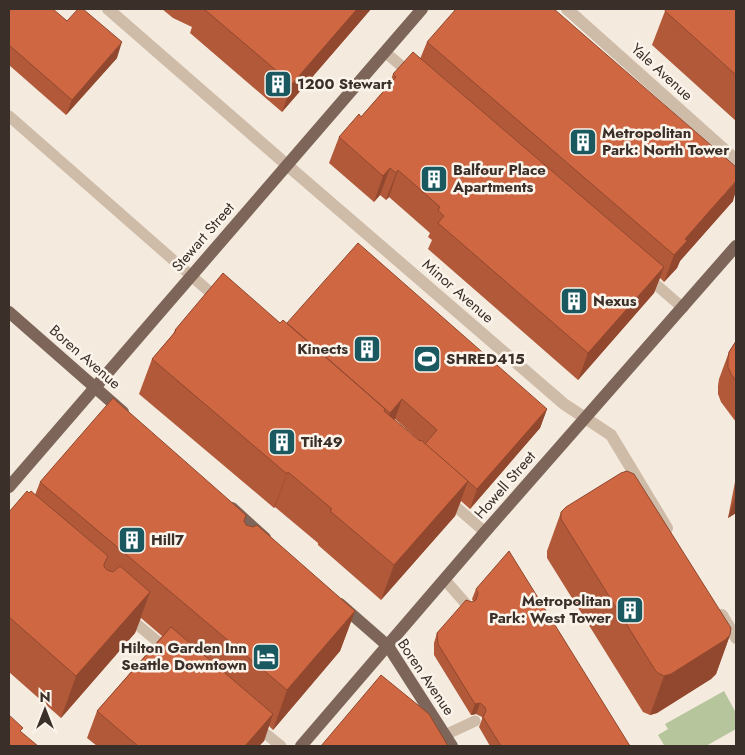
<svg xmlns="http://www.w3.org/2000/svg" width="745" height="755" viewBox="0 0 745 755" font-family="Jost,sans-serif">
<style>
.green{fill:#b6c59c}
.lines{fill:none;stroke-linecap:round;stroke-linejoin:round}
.service{stroke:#cebba8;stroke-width:11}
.tertiary{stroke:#cebba8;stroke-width:12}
.primary{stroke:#7d6659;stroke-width:12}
.wall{fill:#b25939;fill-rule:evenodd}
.shaded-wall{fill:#91482e}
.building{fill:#cf6742;stroke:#91482e}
.labels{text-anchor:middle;stroke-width:5;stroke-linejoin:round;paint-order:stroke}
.street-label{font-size:15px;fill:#3a2f29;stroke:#fbf4eb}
.poi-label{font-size:15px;font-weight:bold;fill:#3a2f29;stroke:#fbf4eb;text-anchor:start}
</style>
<rect width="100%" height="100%" fill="#f4eade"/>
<!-- green -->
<path class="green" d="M724 691 736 713V729L706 746H662L664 745 658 735 668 729 665 724Z"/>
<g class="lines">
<!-- service -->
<g class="service">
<path d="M385 52 412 75"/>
<path d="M9 116 220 301"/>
<path d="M646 276 683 308"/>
<path d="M447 499 485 532"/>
<path d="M445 580 467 605"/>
<path d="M127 616 169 651"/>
<path d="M255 725 281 746"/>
<path d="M445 735 475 721"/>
</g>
<!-- tertiary -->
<g class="tertiary">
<path d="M108 9 287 165 564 404 611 435 667 528"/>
<path d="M567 9 736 160"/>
<path d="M722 615 736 638"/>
</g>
<!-- primary -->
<g class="primary">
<path d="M9 312 123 412"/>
<path d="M9 487 422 9"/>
<path d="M232 508 265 538"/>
<path d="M340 604 388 646 452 746"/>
<path d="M301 746 485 532 736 246"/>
</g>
</g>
<!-- wall -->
<g class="wall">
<path d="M9 9 67 21 117 58 66 115 9 65Z"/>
<path d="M162 9H371L282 112 190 33 192 27 173 18Z"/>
<path d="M736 9V121L652 45 665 11Z"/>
<path d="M427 42 733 201 680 261 677 268 664 282 660 278 654 293 578 380 428 249 432 240 428 237 430 233 389 197 386 200 380 195 374 202 329 163 339 137 361 117 389 85 393 74 420 59Z"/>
<path d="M280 323 287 324 547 409 540 428 470 509 461 501 455 516 381 600 318 545V543L275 507 274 508 139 394 152 359 173 334 175 330ZM395 419 420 441 394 420Z"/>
<path d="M736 341V422L721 402 718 394V386L719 379 729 352Z"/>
<path d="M736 477V513L728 518Z"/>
<path d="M40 482 244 521 246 525 355 611 340 651 273 730 269 726 264 741 259 746H97L87 738 97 711 162 636 141 618 135 633 61 718 9 672V512L29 493 35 495Z"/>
<path d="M561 512 730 635 716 674 711 679 657 713 650 715 643 712 547 558V551Z"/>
<path d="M476 589 630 746H490L479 727 482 719V717L476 714 471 715 434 655V643L437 633 473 601 472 599Z"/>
</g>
<!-- shaded-wall -->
<g class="shaded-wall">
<path d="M357 9H371L282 112 292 84Z"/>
<path d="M122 42 117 58 66 115 72 100Z"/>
<path d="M390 168 380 195 374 202 383 176Z"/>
<path d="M398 170 389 197 386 200 396 173Z"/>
<path d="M736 181V191L733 201 680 261 677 268 664 282 674 255 685 239Z"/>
<path d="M664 267 654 293 578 380 588 353Z"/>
<path d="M402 399 395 419 383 433 390 413Z"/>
<path d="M547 409 540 428 470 509 477 489Z"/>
<path d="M288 472 275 507 274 508 287 474Z"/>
<path d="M468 481 455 516 381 600 394 565Z"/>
<path d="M736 495V513L728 518Z"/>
<path d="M150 592 135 633 61 718 76 676Z"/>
<path d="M355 611 340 651 273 730 287 690Z"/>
<path d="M730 635 716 674 711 679 657 713 650 715 664 676Z"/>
<path d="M480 703 476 714 471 715 475 704Z"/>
<path d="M273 714 264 741 259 746H245Z"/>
</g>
<!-- building -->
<g class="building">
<path d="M9 9H53L67 21 78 9H83L122 42 72 100 9 45Z"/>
<path d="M204 9H357L292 84Z"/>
<path d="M456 9H554L736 167V181L685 239 687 241 674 255 427 42Z"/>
<path d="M666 9H736V75L665 11Z"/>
<path d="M413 52 664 267 588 353 438 223 444 216 438 210 440 207 398 170 396 173 390 168 383 176 339 137 359 114 361 117 396 77 393 74Z"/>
<path d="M358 243 547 409 477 489 425 444 437 430 402 399 390 413 287 323Z"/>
<path d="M223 273 280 323 283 320 385 409 384 411 420 441 421 440 468 481 394 565 330 511 332 509 288 472 287 474 152 359 176 331 175 330Z"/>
<path d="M736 341V381L731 374 728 367V359L729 352Z"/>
<path d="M113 398 246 515 244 521 246 525 253 527 257 525 355 611 287 690 40 482Z"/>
<path d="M627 471 634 474 731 628 730 635 725 640 671 674 664 676 658 673 655 670 561 519V512L566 507 621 473Z"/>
<path d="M27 491 29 493 31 491 108 556 104 564V567L107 570 113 572 120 566 150 592 76 676 9 617V512Z"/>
<path d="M509 551 630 746H501L483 717 486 711 485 707 480 703 475 704 438 644 437 633 466 600 472 602 476 600 478 593 476 589Z"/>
<path d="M171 627 273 714 245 746H138L97 711Z"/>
<path d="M381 675 429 714 448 746H321Z"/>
<path d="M9 715 23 728 20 731 38 746H9Z"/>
</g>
<!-- icons -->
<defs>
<g id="building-square" transform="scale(1.4375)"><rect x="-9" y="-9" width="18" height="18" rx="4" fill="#1b5960" stroke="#fbf4eb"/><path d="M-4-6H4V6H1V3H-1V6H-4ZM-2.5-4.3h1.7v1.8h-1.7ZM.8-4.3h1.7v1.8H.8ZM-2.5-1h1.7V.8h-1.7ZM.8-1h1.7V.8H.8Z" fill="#fff"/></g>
<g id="stadium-square" transform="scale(1.4375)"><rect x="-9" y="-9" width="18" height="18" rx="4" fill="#1b5960" stroke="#fbf4eb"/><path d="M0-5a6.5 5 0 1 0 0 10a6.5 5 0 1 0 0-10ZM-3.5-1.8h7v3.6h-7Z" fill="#fff"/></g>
<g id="hotel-square" transform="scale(1.4375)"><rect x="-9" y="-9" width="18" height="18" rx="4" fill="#1b5960" stroke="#fbf4eb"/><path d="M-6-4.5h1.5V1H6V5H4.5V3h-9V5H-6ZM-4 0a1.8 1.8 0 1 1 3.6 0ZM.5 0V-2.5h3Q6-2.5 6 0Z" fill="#fff"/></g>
</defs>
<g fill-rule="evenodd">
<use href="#building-square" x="278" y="84"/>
<use href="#building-square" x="583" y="142"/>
<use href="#building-square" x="434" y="179"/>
<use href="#building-square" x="574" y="301"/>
<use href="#building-square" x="367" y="349"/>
<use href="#stadium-square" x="427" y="359"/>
<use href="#building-square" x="282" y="442"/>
<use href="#building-square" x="132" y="540"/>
<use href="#building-square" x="630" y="610"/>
<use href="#hotel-square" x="266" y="657"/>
</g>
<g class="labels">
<!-- street labels -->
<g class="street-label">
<text transform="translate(662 72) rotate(42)" y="5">Yale Avenue</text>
<text transform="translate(203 237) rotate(-49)" y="5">Stewart Street</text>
<text transform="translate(458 291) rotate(41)" y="5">Minor Avenue</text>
<text transform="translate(85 357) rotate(41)" y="5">Boren Avenue</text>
<text transform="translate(505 485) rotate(-49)" y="5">Howell Street</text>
<text transform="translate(426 677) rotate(56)" y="5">Boren Avenue</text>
</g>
<!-- poi labels -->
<g class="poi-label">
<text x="297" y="89">1200 Stewart</text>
<text x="602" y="138">Metropolitan<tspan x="602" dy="17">Park: North Tower</tspan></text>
<text x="453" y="175">Balfour Place<tspan x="453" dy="17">Apartments</tspan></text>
<text x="593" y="306">Nexus</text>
<text x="348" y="354" text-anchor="end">Kinects</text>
<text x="446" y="364">SHRED415</text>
<text x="301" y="447">Tilt49</text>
<text x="151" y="545">Hill7</text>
<text x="611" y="606" text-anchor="end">Metropolitan<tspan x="611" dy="17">Park: West Tower</tspan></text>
<text x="247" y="653" text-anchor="end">Hilton Garden Inn<tspan x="247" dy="17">Seattle Downtown</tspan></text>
</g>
</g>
<!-- border -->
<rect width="745" height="755" fill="none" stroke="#3a2f29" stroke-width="20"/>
<!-- north arrow -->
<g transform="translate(45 710)" stroke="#fbf4eb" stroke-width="4" paint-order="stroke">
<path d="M0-4L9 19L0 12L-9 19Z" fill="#3a2f29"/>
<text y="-8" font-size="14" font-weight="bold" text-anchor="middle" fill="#3a2f29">N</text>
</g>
</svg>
